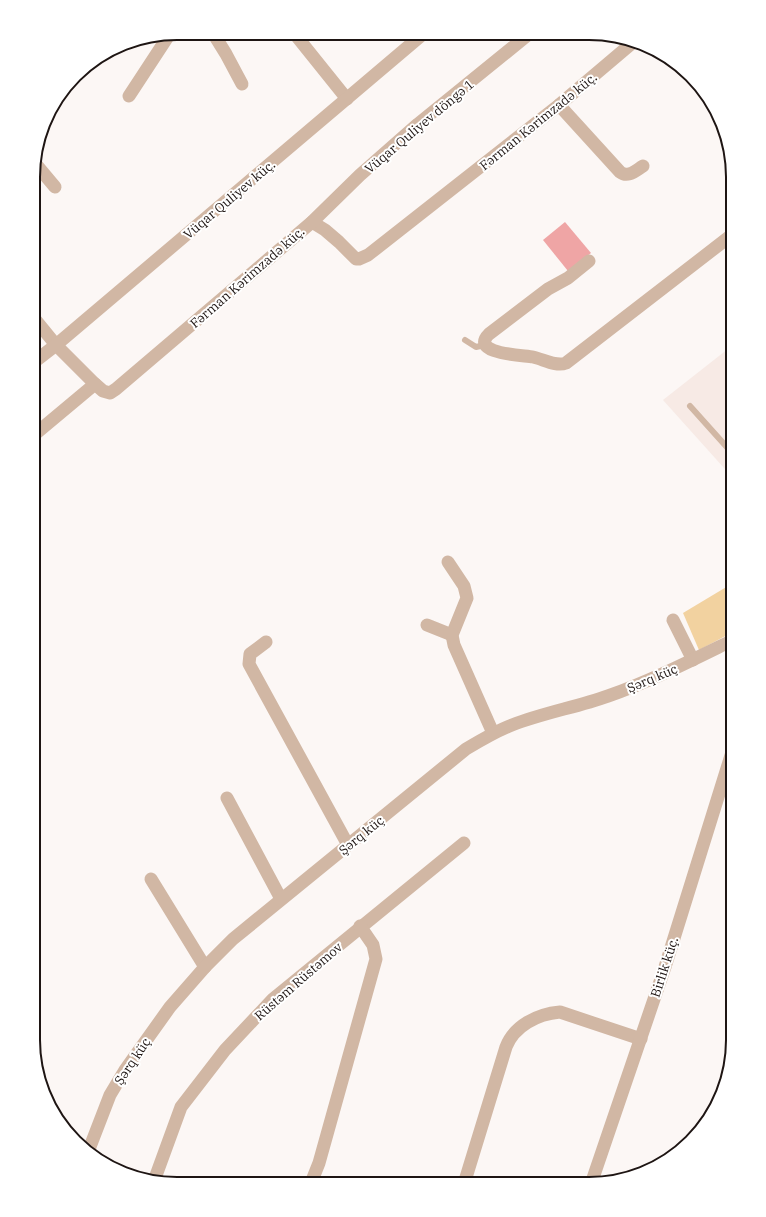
<svg xmlns="http://www.w3.org/2000/svg" width="766" height="1217" viewBox="0 0 766 1217" font-family="'IBM Plex Serif',serif">
<style>
.built{fill:#f7eae5}
.green{fill:#f2d2a0}
.building{fill:#efa5a5}
.lines{fill:none;stroke-linecap:round;stroke-linejoin:round}
.service{stroke:#d1b7a4;stroke-width:6}
.minor{stroke:#d1b7a4;stroke-width:13}
.labels{text-anchor:middle;stroke-width:4;stroke-linejoin:round;paint-order:stroke}
.street-label{font-size:13px;fill:#1e1513;stroke:#fff}
.rim{fill:none;stroke:#1e1513;stroke-width:2}
</style>
<rect width="100%" height="100%" fill="#fcf7f5"/>
<!-- built -->
<path class="built" d="M733 345V478L663 400Z"/>
<!-- green -->
<path class="green" d="M733 583V632L699 650 683 613Z"/>
<!-- building -->
<path class="building" d="M565 222 591 253 568 271 543 240Z"/>
<g class="lines">
<!-- service -->
<g class="service">
<path d="M465 340 476 347 485 345"/>
<path d="M690 406 733 454"/>
</g>
<!-- minor -->
<g class="minor">
<path d="M213 33 226 54 242 84"/>
<path d="M294 33 347 99"/>
<path d="M129 96 169 35"/>
<path d="M559 105 620 172C628 178 635 171 643 166"/>
<path d="M34 162 55 187"/>
<path d="M312 222 325 230 339 242 356 259H359L368 255 559 105 631 44"/>
<path d="M589 261 568 278 548 289 489 334C469 354 523 355 533 357 543 359 556 367 566 363L733 234"/>
<path d="M34 318 56 345 95 384"/>
<path d="M34 362 56 345 423 34"/>
<path d="M34 435 95 384 103 391 110 393 116 389 312 222 360 175 418 124 529 34"/>
<path d="M448 562 464 586 467 598 452 635 454 645 493 733"/>
<path d="M673 620 693 660"/>
<path d="M427 625 452 635"/>
<path d="M266 642 250 654 249 664 348 845"/>
<path d="M227 798 281 899"/>
<path d="M151 879 205 967"/>
<path d="M88 1152 110 1095 125 1070 170 1007 205 967 233 939 466 749C481 740 496 731 512 725 543 713 577 707 608 696 651 681 692 660 733 640"/>
<path d="M154 1181 181 1107 225 1050 273 999 464 843"/>
<path d="M311 1183 319 1163 376 959 373 945 360 926"/>
<path d="M464 1184 506 1047C514 1026 537 1014 560 1012L641 1039"/>
<path d="M591 1184 665 967 733 749"/>
</g>
</g>
<g class="labels">
<!-- street labels -->
<g class="street-label">
<text transform="translate(538 121) rotate(-39)" y="5">Fərman Kərimzadə küç.</text>
<text transform="translate(419 126) rotate(-40)" y="5">Vüqar Quliyev döngə 1</text>
<text transform="translate(229 199) rotate(-40)" y="5">Vüqar Quliyev küç.</text>
<text transform="translate(247 277) rotate(-41)" y="5">Fərman Kərimzadə küç.</text>
<text transform="translate(652 678) rotate(-23)" y="5">Şərq küç</text>
<text transform="translate(361 835) rotate(-39)" y="5">Şərq küç</text>
<text transform="translate(664 967) rotate(-72)" y="5">Birlik küç.</text>
<text transform="translate(298 981) rotate(-41)" y="5">Rüstəm Rüstəmov</text>
<text transform="translate(132 1061) rotate(-56)" y="5">Şərq küç</text>
</g>
</g>
<!-- crop -->
<path d="M0 0H766V1217H0ZM177 40H589A137 137 0 0 1 726 177V1040A137 137 0 0 1 589 1177H177A137 137 0 0 1 40 1040V177A137 137 0 0 1 177 40Z" fill="#fff" fill-rule="evenodd"/>
<path class="rim" d="M177 40H589A137 137 0 0 1 726 177V1040A137 137 0 0 1 589 1177H177A137 137 0 0 1 40 1040V177A137 137 0 0 1 177 40Z"/>
</svg>
